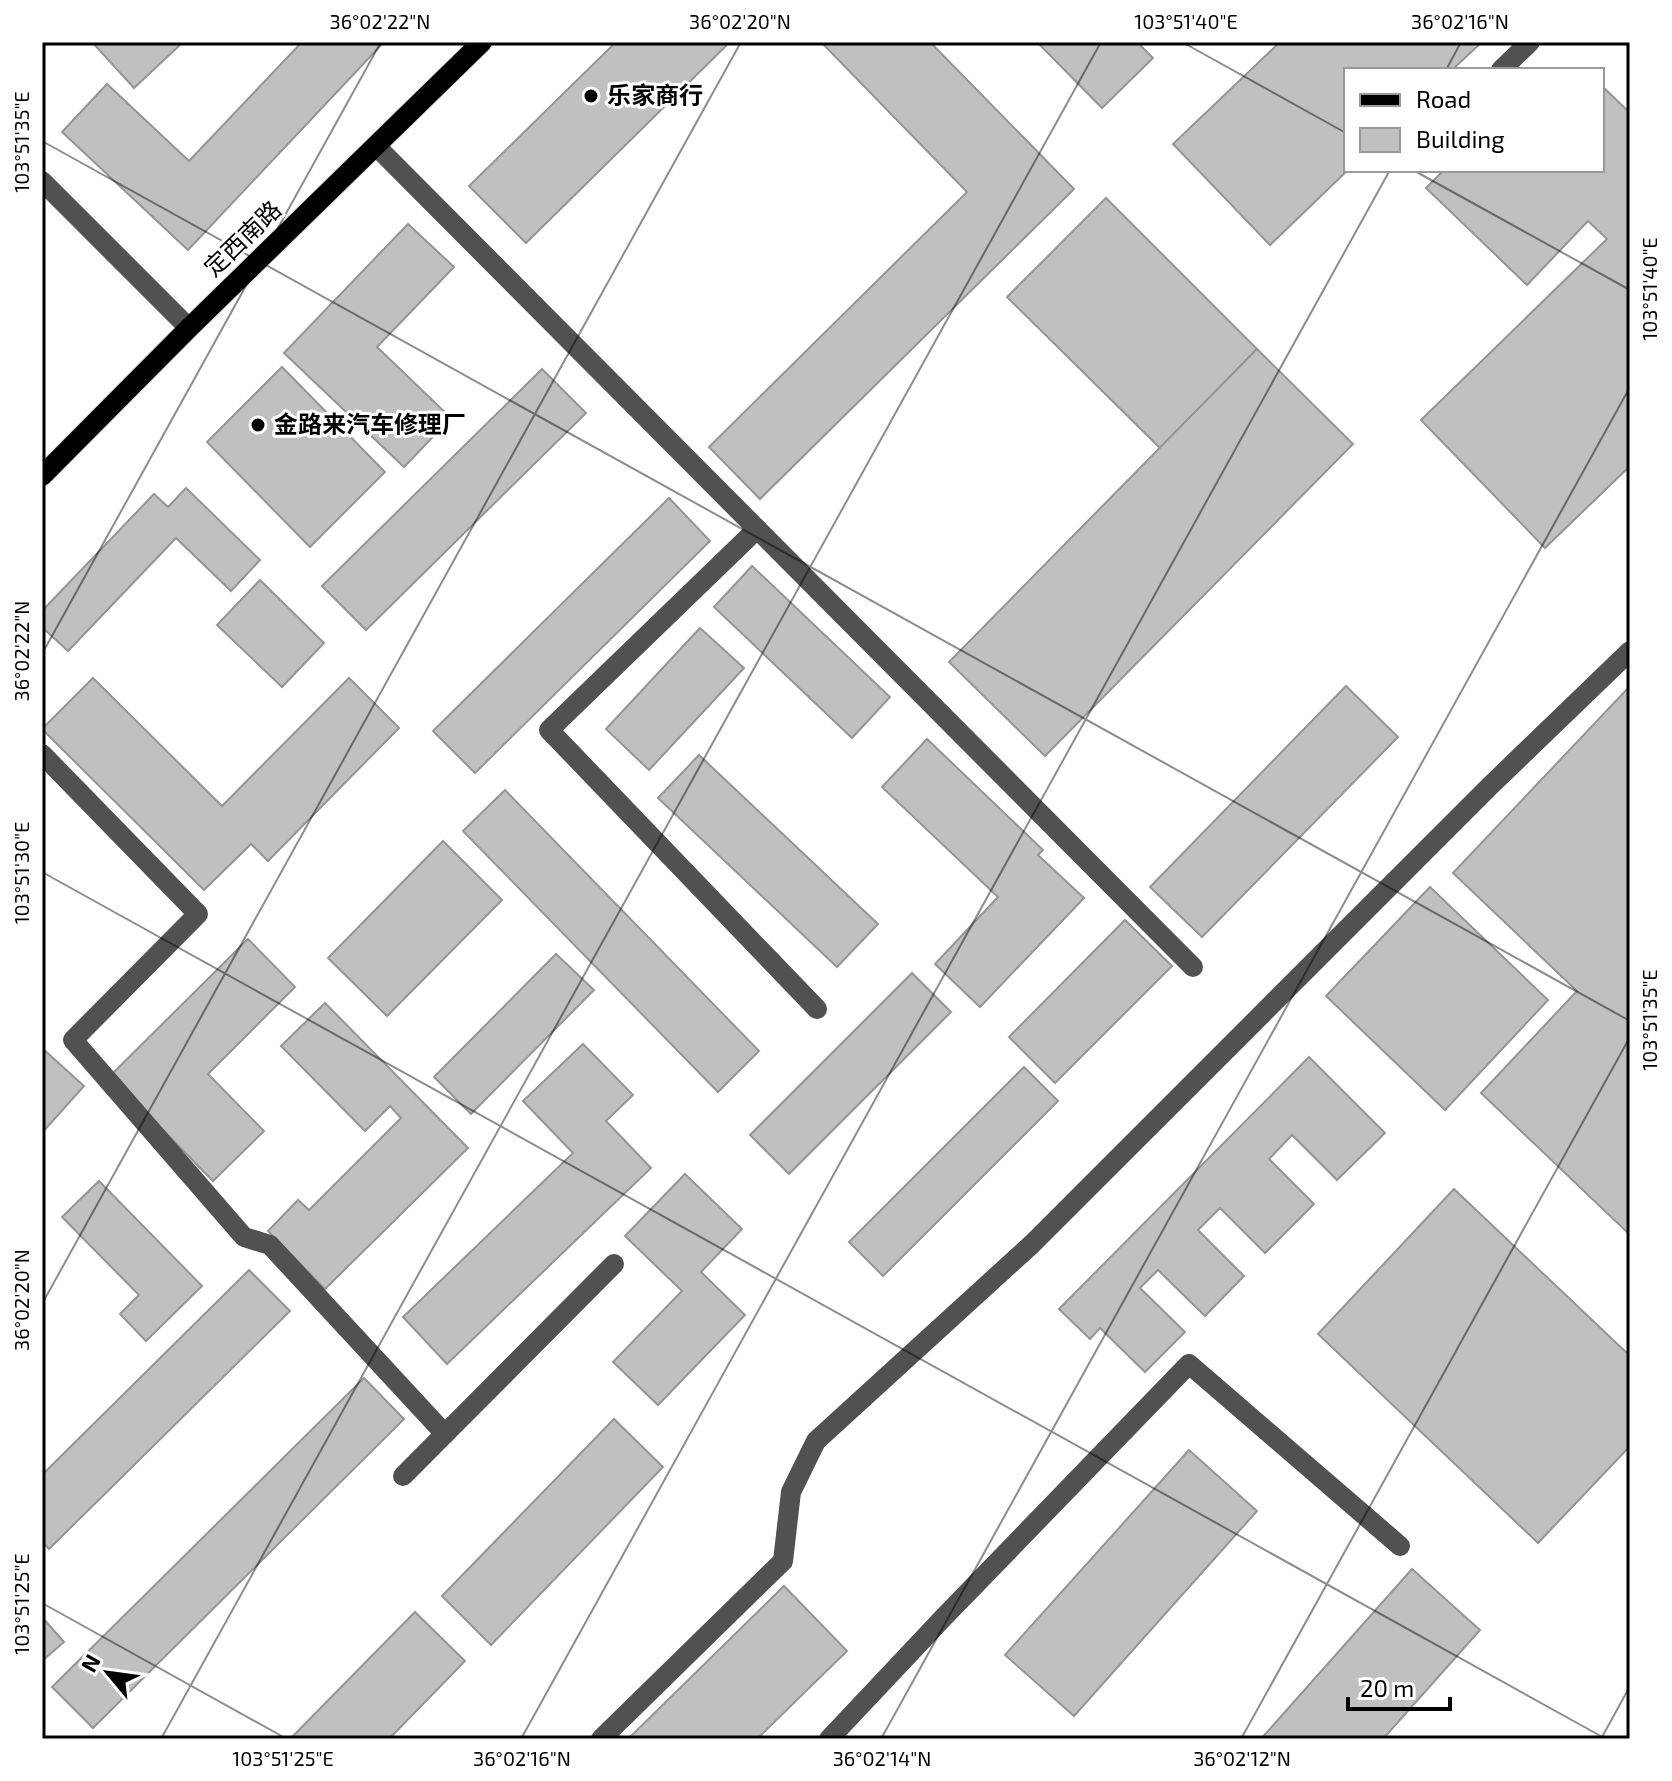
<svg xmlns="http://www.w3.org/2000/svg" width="1672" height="1781" viewBox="0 0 1672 1781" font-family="'Exo 2','Noto Sans SC',sans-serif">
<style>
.building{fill:#c0c0c0;stroke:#959595;stroke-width:2}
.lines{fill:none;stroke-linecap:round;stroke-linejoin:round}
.major-casing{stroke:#dbdbdb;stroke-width:22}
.minor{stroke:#515151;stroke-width:20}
.major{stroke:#000;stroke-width:20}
.ticks{fill:none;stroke:#000;stroke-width:2;stroke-opacity:0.45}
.poi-dot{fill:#000;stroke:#fff;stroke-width:3}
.labels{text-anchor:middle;stroke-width:6;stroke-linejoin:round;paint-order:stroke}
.poi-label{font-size:24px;font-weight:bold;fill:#000;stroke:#fff;text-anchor:start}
.street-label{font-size:24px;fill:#000;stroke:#fff}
.neatline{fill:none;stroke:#000;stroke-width:3}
.ticks-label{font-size:20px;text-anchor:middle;fill:#000}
</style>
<rect width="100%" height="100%" fill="#fff"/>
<!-- building -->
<g class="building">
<path d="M92 42H177L180 45 134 88Z"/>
<path d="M302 42H384L188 250 62 132 107 84 189 161Z"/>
<path d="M616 42H730L526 243 469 186Z"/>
<path d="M821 42H930L1074 189 760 499 709 447 967 192Z"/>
<path d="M1037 42H1137L1153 58 1102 108Z"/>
<path d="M1280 42H1482L1452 70H1346V170H1348L1270 245 1173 144Z"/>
<path d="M1602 86 1630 113V466L1545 548 1421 420 1607 239 1588 221 1527 285 1426 188 1444 170H1602Z"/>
<path d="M1106 198 1257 349 1160 448 1007 297Z"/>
<path d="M408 224 454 267 377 347 451 418 404 467 284 353Z"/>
<path d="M1257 349 1353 444 1045 756 949 662Z"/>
<path d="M282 367 385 472 310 547 207 442Z"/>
<path d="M542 369 586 413 366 630 322 586Z"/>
<path d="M186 488 260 560 231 591 176 538 68 651 42 627V611L154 494 168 507Z"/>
<path d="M669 498 710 541 475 773 433 731Z"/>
<path d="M752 566 890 697 852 738 714 607Z"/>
<path d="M260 580 324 643 282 687 217 625Z"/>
<path d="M700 628 744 668 649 770 606 729Z"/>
<path d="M93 678 222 806 349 678 399 728 268 861 251 844 204 890 42 729Z"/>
<path d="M1346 686 1398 737 1202 937 1150 887Z"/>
<path d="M1630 686V1235L1481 1093 1577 991 1453 873Z"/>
<path d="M927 739 1043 850 1038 855 1084 898 980 1007 935 964 998 897 882 787Z"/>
<path d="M699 755 878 924 837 967 658 798Z"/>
<path d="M505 790 759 1051 718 1092 463 831Z"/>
<path d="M443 841 502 900 387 1016 328 958Z"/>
<path d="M1430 887 1548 1000 1445 1110 1326 996Z"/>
<path d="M1125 920 1172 966 1055 1083 1009 1037Z"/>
<path d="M248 939 295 987 208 1074 264 1131 213 1181 110 1076Z"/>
<path d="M556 954 594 990 471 1114 434 1077Z"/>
<path d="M912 973 951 1012 789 1174 750 1135Z"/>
<path d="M325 1003 468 1148 325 1289 268 1231 298 1200 309 1210 401 1118 390 1106 365 1131 281 1046Z"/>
<path d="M583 1044 633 1095 606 1121 651 1168 447 1364 403 1317 573 1153 523 1101Z"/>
<path d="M42 1048 84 1086 42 1133Z"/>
<path d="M1309 1057 1385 1133 1337 1180 1292 1135 1269 1159 1314 1204 1265 1253 1220 1208 1198 1230 1244 1276 1205 1316 1158 1270 1140 1288 1185 1332 1145 1372 1100 1328 1090 1339 1059 1309Z"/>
<path d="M1024 1067 1058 1101 883 1276 849 1242Z"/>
<path d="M685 1174 742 1229 701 1272 745 1315 658 1405 613 1362 682 1291 625 1236Z"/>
<path d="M99 1181 202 1286 146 1341 120 1314 139 1295 62 1217Z"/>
<path d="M1454 1189 1630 1356V1446L1538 1543 1318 1334Z"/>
<path d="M249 1270 290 1311 49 1549 42 1541V1475Z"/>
<path d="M364 1378 404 1419 93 1728 52 1687Z"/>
<path d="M614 1419 663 1467 491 1645 442 1596Z"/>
<path d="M1189 1450 1257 1511 1074 1716 1005 1655Z"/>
<path d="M1412 1569 1480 1630 1383 1739H1261Z"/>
<path d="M784 1586 847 1651 757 1739H628Z"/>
<path d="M415 1612 465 1661 389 1739H290Z"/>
<path d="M42 1617 64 1642 42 1661Z"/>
</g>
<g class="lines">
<!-- major casing -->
<g class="major-casing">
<path id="major" d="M42 476 189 328 482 42"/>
</g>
<!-- minor -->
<g class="minor">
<path d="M1501 70 1530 42"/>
<path d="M376 146 1193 967"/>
<path d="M42 181 189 328"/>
<path d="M757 529 549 730 817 1009"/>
<path d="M42 754 198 914 73 1040 244 1237 270 1245 445 1434"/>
<path d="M403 1476 614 1264"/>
<path d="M601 1739 783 1561 791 1492 816 1441 1032 1244 1491 785 1630 651"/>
<path d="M829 1739 943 1618 1189 1364 1400 1546"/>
</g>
<!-- major -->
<use href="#major" class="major"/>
</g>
<!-- ticks -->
<path class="ticks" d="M1182 42 1346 133M1446 70 1461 42M42 141 1630 1021M1413 170 1630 290M42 654 381 42M42 872 1606 1739M42 1304 741 42M42 1603 287 1739M161 1739 1101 42M521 1739 1390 170M881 1739 1630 387M1241 1739 1630 1037M1601 1739 1630 1686"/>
<!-- markers -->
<g class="poi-dot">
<circle cx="591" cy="96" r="8"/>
<circle cx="258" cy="425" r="8"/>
</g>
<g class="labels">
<!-- poi labels -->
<g class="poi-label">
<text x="607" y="104">乐家商行</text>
<text x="274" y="433">金路来汽车修理厂</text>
</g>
<!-- street labels -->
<g class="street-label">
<text transform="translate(243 239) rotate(-44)" y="8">定西南路</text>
</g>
</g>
<!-- border -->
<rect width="1672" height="1781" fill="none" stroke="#ffffff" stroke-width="88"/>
<!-- legend -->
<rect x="1344" y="68" width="260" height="104" fill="#ffffff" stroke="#999999" stroke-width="2"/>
<rect x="1360" y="94" width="40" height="12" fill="#000000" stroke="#999999" stroke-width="2"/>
<text x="1416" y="108" font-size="24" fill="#000000">Road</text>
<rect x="1360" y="128" width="40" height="24" fill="#c0c0c0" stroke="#999999" stroke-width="2"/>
<text x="1416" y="148" font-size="24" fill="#000000">Building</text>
<!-- north arrow -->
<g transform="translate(108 1673) rotate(299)" stroke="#ffffff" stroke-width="6" paint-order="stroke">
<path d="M0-6L14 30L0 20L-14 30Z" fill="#000000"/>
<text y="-12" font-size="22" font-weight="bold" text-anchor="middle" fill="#000000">N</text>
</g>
<!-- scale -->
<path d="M1348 1697v12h102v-12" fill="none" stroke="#000000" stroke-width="4"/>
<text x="1360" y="1697" font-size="24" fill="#000000" stroke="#ffffff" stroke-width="6" paint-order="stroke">20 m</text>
<rect x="44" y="44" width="1584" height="1693" class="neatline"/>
<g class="ticks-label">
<text x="380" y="29">36°02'22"N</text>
<text x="740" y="29">36°02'20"N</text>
<text x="1186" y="29">103°51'40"E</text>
<text x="1460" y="29">36°02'16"N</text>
<text transform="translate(22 142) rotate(-90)" y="7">103°51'35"E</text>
<text transform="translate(1650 289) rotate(-90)" y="7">103°51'40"E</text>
<text transform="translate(22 651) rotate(-90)" y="7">36°02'22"N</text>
<text transform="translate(22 873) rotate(-90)" y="7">103°51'30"E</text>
<text transform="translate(1650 1020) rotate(-90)" y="7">103°51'35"E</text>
<text transform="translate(22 1300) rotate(-90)" y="7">36°02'20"N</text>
<text transform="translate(22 1604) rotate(-90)" y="7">103°51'25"E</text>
<text x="283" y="1766">103°51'25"E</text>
<text x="522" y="1766">36°02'16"N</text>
<text x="882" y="1766">36°02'14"N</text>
<text x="1242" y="1766">36°02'12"N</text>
</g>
</svg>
